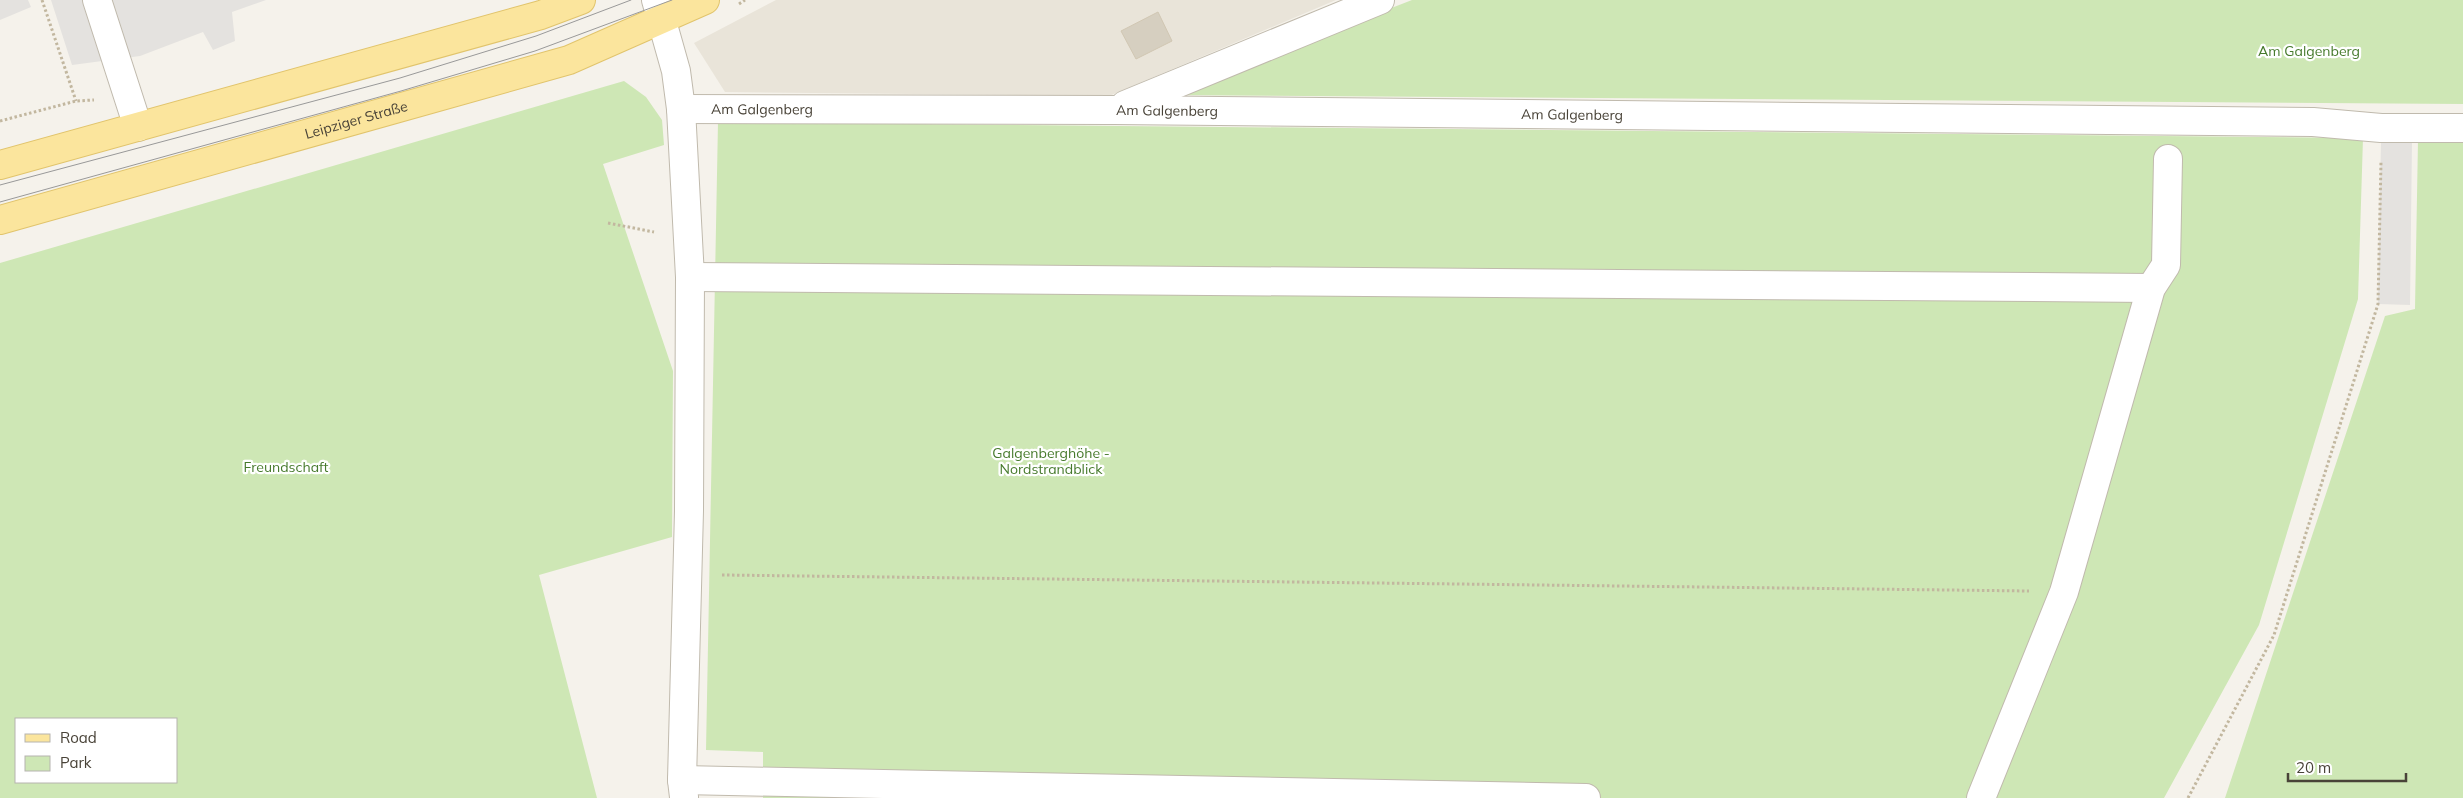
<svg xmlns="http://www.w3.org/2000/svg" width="2463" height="798" viewBox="0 0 2463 798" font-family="Mulish,sans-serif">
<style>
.residential{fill:#e9e4d9}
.green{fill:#cee7b5;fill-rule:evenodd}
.parking{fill:#e4e2df}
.building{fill:#d6cfc0;stroke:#d1c7b3}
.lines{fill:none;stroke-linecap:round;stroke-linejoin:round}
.minor-casing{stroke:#c0baad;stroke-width:30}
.major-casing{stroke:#e1c46c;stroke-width:30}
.path{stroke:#c2b79f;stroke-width:3;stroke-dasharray:2.5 2.5;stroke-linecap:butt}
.minor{stroke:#fff;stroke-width:28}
.major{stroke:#fbe59d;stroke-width:28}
.tram{stroke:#999;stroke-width:1}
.labels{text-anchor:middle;stroke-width:4.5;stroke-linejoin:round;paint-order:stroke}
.park-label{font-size:14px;fill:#467a2c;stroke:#fff}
.street-label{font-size:14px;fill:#494338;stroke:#fff}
</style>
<rect width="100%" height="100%" fill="#f5f2eb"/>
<!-- residential -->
<path class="residential" d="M776 0H1336L1109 96 725 92 694 43Z"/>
<!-- green -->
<g class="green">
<path d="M1412 0H2463V104L1168 95Z"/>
<path d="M624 81 646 97 662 120 664 145 603 164 673 371 672 537 539 575 597 798H0V263ZM16 719H176V782H16Z"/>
<path d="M718 122 2363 138 2358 299 2259 625 2164 798H763V752L706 750Z"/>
<path d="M2418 140 2463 141V798H2225L2385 316 2415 309Z"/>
</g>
<!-- parking -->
<g class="parking">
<path d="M0 0H28L31 7 0 20Z"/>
<path d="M51 0H266L232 12 235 41 213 50 203 32 140 56 72 65Z"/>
<path d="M2412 140 2410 305 2378 304 2381 141Z"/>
</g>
<!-- building -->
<path class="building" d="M1158 12 1172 41 1136 59 1121 31Z"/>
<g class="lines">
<!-- minor casing -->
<g class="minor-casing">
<g id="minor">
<path d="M97 0 138 127"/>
<path d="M656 0 676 71 681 109 690 277 689 511 682 780 684 797"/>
<path d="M1125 105 1380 0"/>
<path id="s1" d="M681 109 1114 110 2313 122 2381 128H2463"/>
<path d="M690 277 2151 288"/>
<path d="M682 780 1586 798"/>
<path d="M1981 798 2064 592 2151 288 2166 265 2168 159"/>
</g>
</g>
<!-- major casing -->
<g class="major-casing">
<g id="major">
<path d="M0 165 541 15 581 0"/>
<path id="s2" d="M0 220 569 60 705 0"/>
</g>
</g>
<!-- path -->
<g class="path">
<path d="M42 0 76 101"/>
<path d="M739 4 745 0"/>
<path d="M0 121 76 101 94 100"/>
<path d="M608 223 654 232"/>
<path d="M722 575 2029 591"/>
<path d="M2188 798 2274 635 2378 304 2381 161"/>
</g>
<!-- minor -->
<use href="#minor" class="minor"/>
<!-- major -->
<use href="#major" class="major"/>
<!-- tram -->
<g class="tram">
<path d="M0 185 400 78 536 36 631 0"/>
<path d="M0 202 401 91 535 51 672 0"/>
</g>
</g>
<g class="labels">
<!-- park labels -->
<g class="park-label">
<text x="2309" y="56">Am Galgenberg</text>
<text x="1051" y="458">Galgenberghöhe -<tspan x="1051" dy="16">Nordstrandblick</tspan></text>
<text x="286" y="472">Freundschaft</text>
</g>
<!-- street labels -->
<g class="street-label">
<text dy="5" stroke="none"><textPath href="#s1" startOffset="81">Am Galgenberg</textPath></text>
<text dy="5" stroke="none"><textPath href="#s1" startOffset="486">Am Galgenberg</textPath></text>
<text dy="5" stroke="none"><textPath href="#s1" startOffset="891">Am Galgenberg</textPath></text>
<text dy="5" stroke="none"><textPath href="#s2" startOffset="370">Leipziger Straße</textPath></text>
</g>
</g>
<!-- legend -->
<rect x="15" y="718" width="162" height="65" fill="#ffffff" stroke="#b6b4af"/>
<rect x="25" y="734" width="25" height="8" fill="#fbe59d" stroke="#b6b4af"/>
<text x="60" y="743" font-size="15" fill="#494338">Road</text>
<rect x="25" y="756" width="25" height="15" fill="#cee7b5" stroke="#b6b4af"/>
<text x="60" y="768" font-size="15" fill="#494338">Park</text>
<!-- scale -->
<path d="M2288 773v8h118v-8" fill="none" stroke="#494338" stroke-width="2.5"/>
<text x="2296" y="773" font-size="15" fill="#494338" stroke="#ffffff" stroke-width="4" paint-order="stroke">20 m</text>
</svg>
